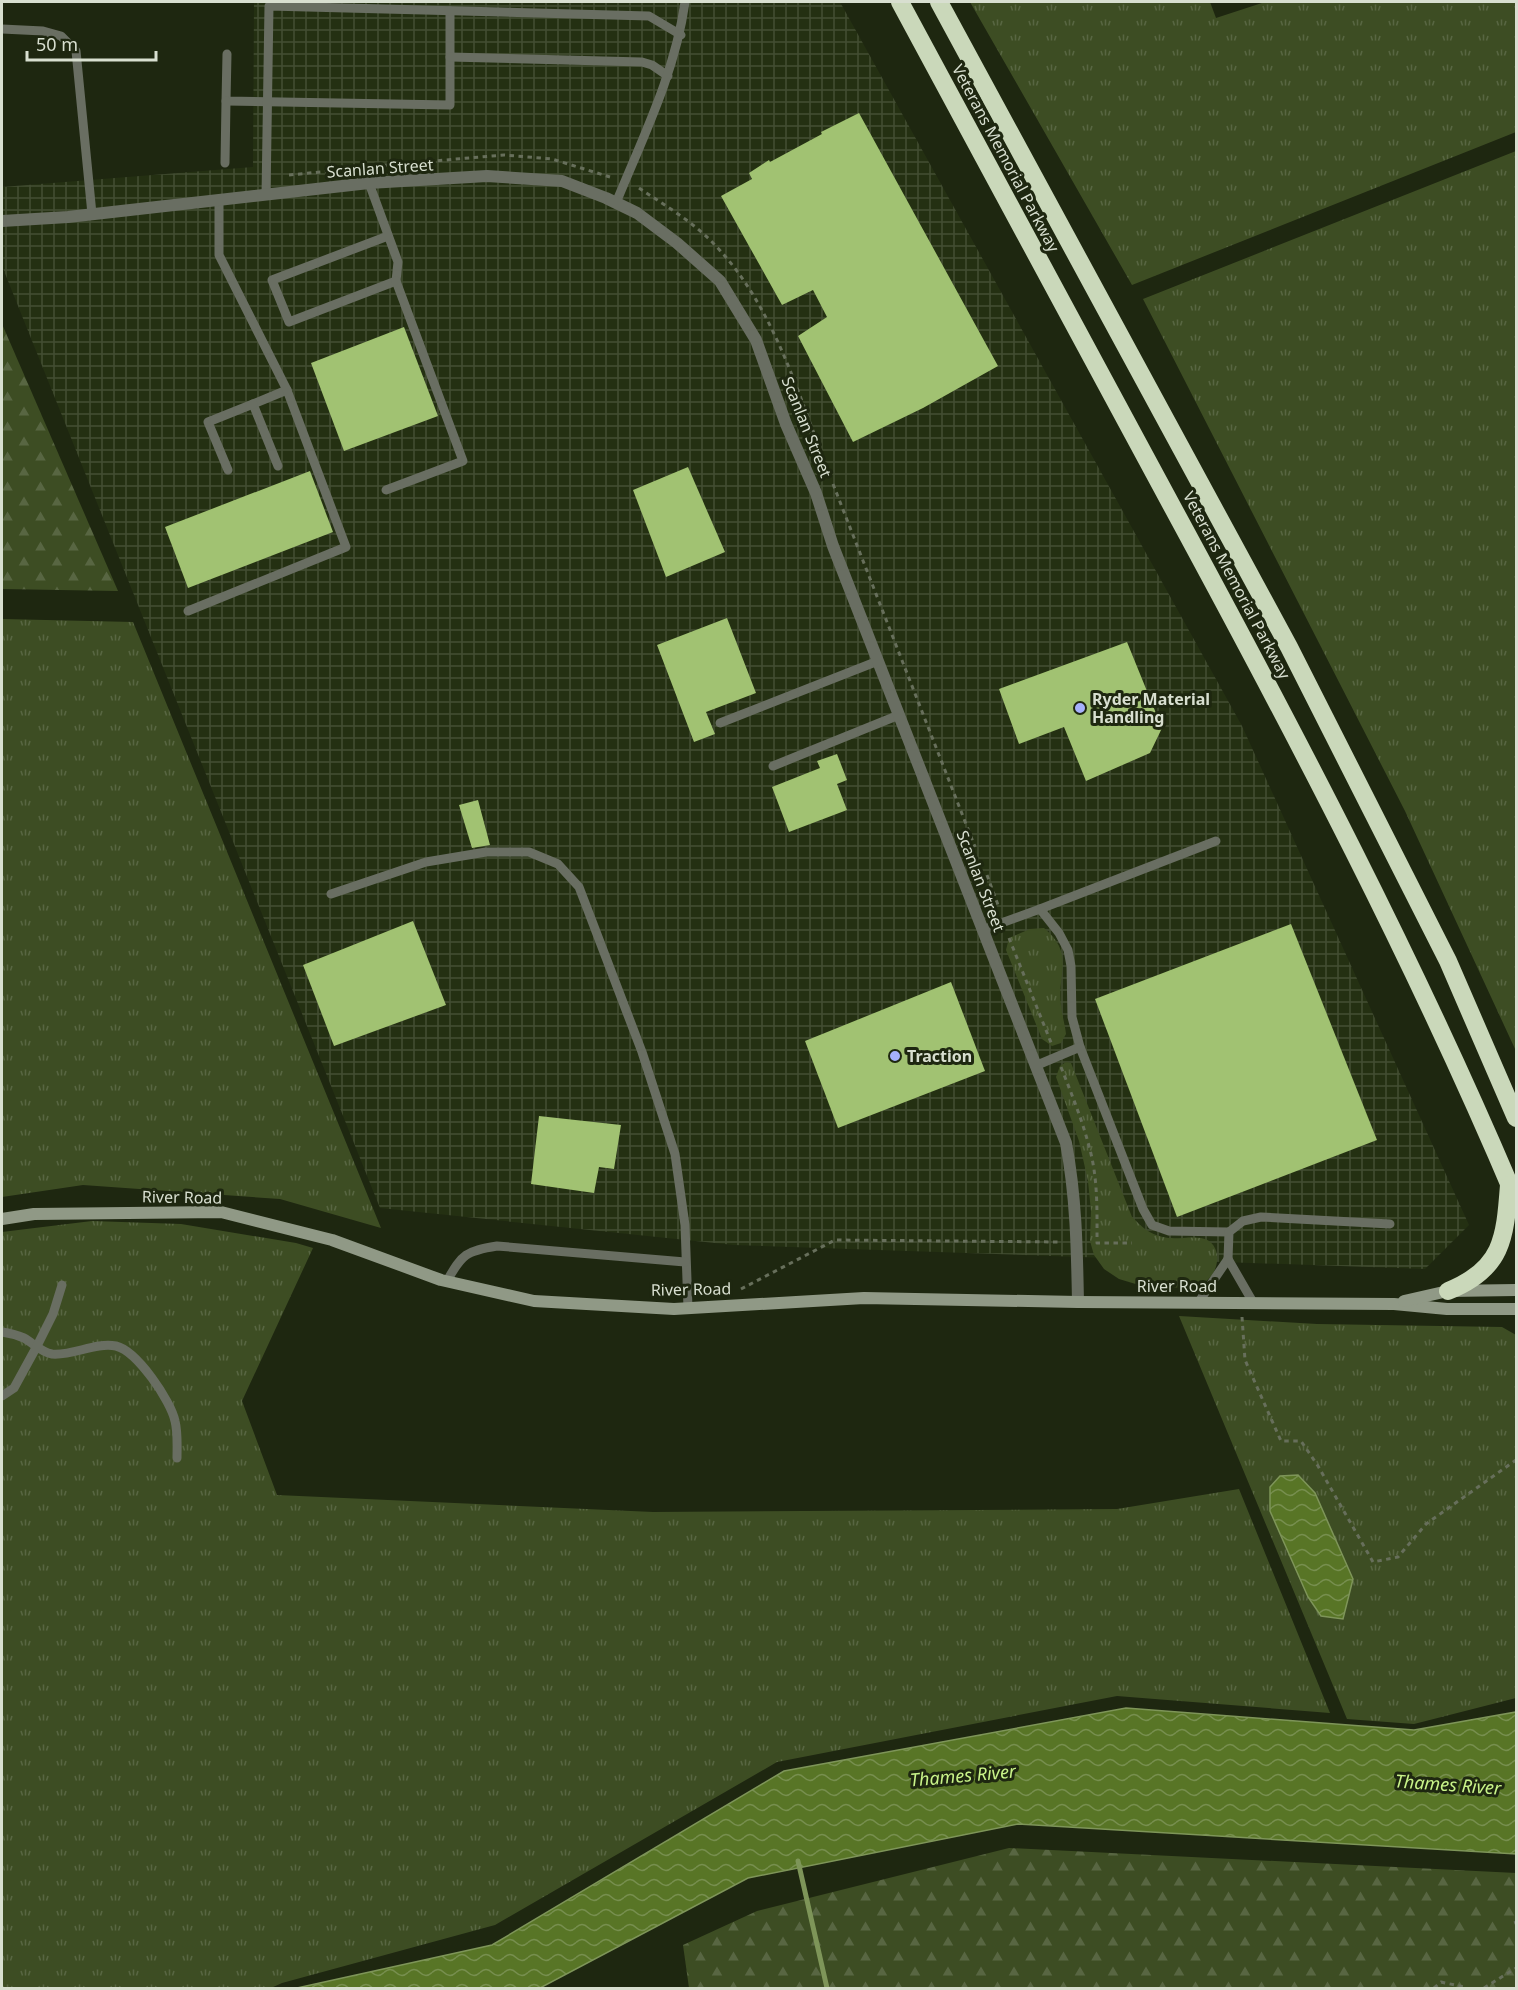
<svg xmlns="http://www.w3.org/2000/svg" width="1518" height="1990" viewBox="0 0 1518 1990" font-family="'Noto Sans',sans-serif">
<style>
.industrial{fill:url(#industrial-grid)}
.grass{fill:url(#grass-tufts)}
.forest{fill:url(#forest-firs)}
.water{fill:url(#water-waves);stroke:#7e9559;stroke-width:1.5}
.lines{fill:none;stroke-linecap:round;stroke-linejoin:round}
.stream{stroke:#7e9559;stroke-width:5}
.building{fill:#a1c272}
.path{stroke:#676f5b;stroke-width:3;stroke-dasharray:4.5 4.5;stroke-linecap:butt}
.lane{stroke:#696e62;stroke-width:9}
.street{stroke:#696e62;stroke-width:12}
.secondary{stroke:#909986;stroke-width:12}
.highway{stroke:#cad8ba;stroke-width:18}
.poi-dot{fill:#a6b1fc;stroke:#1e2710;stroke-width:2}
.labels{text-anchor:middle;stroke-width:6;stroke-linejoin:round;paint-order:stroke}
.street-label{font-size:16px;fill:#d8dfd0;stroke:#1e2710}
.poi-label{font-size:16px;font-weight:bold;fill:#d8dfd0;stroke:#1e2710;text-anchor:start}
.water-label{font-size:18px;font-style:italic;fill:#c9f489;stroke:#1e2710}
</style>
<defs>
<pattern id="industrial-grid" width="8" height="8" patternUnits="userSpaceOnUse" patternTransform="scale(1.5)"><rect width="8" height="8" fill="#243012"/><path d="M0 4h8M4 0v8" fill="none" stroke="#434e33"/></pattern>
<pattern id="grass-tufts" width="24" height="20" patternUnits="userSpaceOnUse" patternTransform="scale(1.5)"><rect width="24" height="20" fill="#3d4d23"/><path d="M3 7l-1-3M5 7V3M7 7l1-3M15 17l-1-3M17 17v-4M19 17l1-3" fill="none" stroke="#586642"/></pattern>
<pattern id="forest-firs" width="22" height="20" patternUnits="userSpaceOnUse" patternTransform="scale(1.5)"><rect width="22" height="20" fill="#3d4d23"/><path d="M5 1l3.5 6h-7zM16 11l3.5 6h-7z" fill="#586642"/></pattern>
<pattern id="water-waves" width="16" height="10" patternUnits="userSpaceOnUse" patternTransform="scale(1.5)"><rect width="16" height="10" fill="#587526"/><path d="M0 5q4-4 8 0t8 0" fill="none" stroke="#778f4f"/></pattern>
</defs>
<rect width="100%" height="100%" fill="#1e2710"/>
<!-- industrial -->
<path class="industrial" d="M254 2H840L1242 726 1469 1225 1425 1269 734 1245 380 1208 2 266V187L253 167Z"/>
<!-- grass -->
<g class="grass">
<path d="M970 2H1210L1216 18 1265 2H1516V132L1132 285Z"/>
<path d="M1516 151V1051L1405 811 1143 299Z"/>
<path d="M2 619 133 622 381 1228 280 1199 83 1185 2 1197Z"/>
<path d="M1044 928C1075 954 1057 972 1061 1006 1062 1015 1065 1025 1066 1034L1061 1043 1052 1046 1042 1039 1006 950 1009 938 1030 929Z"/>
<path d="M1066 1062 1071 1063 1132 1217C1142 1227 1149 1234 1163 1237 1175 1240 1189 1236 1201 1238 1219 1241 1221 1262 1212 1275 1208 1280 1203 1284 1199 1289L1139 1285 1119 1279 1104 1269 1094 1255 1090 1241 1091 1211 1088 1181 1079 1141 1056 1077 1060 1066Z"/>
<path d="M92 1221 181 1224 296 1243 313 1248 242 1401 277 1495 653 1512 1117 1509 1239 1489 1330 1713 1117 1696 777 1762 495 1925 282 1983 271 1988H2V1232Z"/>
<path d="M1179 1316 1317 1324 1502 1327 1516 1335V1698L1414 1724 1347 1719Z"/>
</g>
<!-- forest -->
<g class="forest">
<path d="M2 324 118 591 2 589Z"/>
<path d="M1009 1848 1516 1873V1988H689L683 1945 757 1911Z"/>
</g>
<!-- water -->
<g class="water">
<path d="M1298 1475 1315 1493 1353 1579 1343 1619 1321 1616 1308 1597 1270 1511V1487L1280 1476Z"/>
<path d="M1126 1708 1414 1730 1516 1712V1854L1018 1824 748 1878 540 1988H297L492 1945 784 1771Z"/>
</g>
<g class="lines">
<!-- stream -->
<path class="stream" d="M798 1861 827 1988"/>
</g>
<!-- building -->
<g class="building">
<path d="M859 113 998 366 923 408 853 442 798 336 827 317 813 290 782 305 721 196 752 179 749 173 769 160 770 162 822 134 821 132Z"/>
<path d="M404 327 438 416 344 451 311 363Z"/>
<path d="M688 467 725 552 666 577 633 490Z"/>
<path d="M310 471 333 532 188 588 165 527Z"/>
<path d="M727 618 756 693 706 712 715 734 694 742 657 645Z"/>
<path d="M1127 642 1162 728 1150 753 1086 781 1064 727 1019 744 999 689Z"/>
<path d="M837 754 847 780 837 784 847 810 789 832 772 787 820 768 817 761Z"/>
<path d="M478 800 490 845 472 848 459 805Z"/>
<path d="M413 921 446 1005 334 1046 303 965Z"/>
<path d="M1291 924 1377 1140 1177 1217 1095 999Z"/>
<path d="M951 982 985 1071 838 1128 805 1041Z"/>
<path d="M539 1116 621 1125 614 1169 599 1167 594 1193 531 1184Z"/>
</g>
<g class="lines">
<!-- path -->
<g class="path">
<path d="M375 166 504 155 552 159 610 177"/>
<path d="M289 175 341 170"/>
<path d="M639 188C664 205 692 221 713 243 770 301 794 381 822 455"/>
<path d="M833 484 975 847"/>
<path d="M987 875 998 905"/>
<path d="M1009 938 1052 1045"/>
<path d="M1061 1067C1072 1095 1083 1122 1090 1150 1098 1180 1097 1212 1097 1243H1132"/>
<path d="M741 1289 835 1240 1059 1242"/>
<path d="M1242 1317 1245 1360 1281 1441H1301L1318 1466 1373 1562 1398 1557 1426 1524 1516 1460"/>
<path d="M1515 1921 1516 1924"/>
<path d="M1434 1988 1441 1982 1464 1987"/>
<path d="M1484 1988 1516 1968"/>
</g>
<!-- lane -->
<g class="lane">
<path d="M2 29 43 31 61 36 76 51 92 214"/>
<path d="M227 54 226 101 450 105V11"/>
<path d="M450 57 642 62 652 65 668 76"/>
<path d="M225 163 226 101"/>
<path d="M369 183 398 262 396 281 289 322 272 280 388 236"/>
<path d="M266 195 269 6 649 16 681 35"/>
<path d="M616 203C643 137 675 73 685 2"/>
<path d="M278 466 253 404 287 390"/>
<path d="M228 470 208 422 253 404"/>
<path d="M386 490 463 461 396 281"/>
<path d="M188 611 346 547 287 390 219 255V200"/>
<path d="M720 723 878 661"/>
<path d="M773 766 899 715"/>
<path d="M331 894 426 862 486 852H529L558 864 579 887 642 1052 675 1154 685 1225 688 1308"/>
<path d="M1040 909 1216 841"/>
<path d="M982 930 1040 909 1059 933 1068 950 1071 966 1072 1017 1080 1047"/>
<path d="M1035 1066 1080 1047 1143 1209 1152 1225 1169 1231 1229 1232"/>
<path d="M1228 1259 1229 1232 1243 1221 1261 1217 1390 1224"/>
<path d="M447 1281C462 1254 466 1251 497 1246L685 1262"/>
<path d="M1198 1303 1228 1259 1254 1304"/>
<path d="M2 1332C9 1333 17 1335 24 1338 33 1343 41 1352 52 1354 73 1356 95 1342 116 1346 137 1351 171 1401 175 1421 178 1433 177 1446 177 1458"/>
<path d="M2 1396 14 1388 37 1346 53 1314 62 1285"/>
</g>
<!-- street -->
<path class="street" d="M2 221 68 217 369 183 487 176 562 181 606 198 637 213 677 243 720 281 756 340 786 424 816 493 833 546 1066 1143C1076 1196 1077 1248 1078 1302"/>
<!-- secondary -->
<g class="secondary">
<path d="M2 1219 34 1214 221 1212 332 1240 441 1280 534 1301 674 1309 864 1298 1078 1302 1394 1304 1447 1309H1516"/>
<path d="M1404 1301 1448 1291 1516 1290"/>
</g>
<!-- highway -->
<g class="highway">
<path d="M900 2C991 170 1082 339 1173 508 1296 735 1416 963 1516 1200"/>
<path d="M939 2 1289 647 1448 961 1516 1118"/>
<path d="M1448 1291C1503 1269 1505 1238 1509 1185"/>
</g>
</g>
<!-- markers -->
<g class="poi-dot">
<circle cx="1080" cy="708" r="6"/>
<circle cx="895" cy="1056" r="6"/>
</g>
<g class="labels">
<!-- street labels -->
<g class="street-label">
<text transform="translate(1006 158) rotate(62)" y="6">Veterans Memorial Parkway</text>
<text transform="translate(380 168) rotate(-4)" y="6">Scanlan Street</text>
<text transform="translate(807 427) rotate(68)" y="6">Scanlan Street</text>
<text transform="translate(1237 585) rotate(62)" y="6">Veterans Memorial Parkway</text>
<text transform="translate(981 881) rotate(69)" y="6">Scanlan Street</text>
<text transform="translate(182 1197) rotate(1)" y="6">River Road</text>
<text x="1177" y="1292">River Road</text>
<text transform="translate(691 1289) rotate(-1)" y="6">River Road</text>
</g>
<!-- poi labels -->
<g class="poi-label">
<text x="1092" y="705">Ryder Material<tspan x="1092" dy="18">Handling</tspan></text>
<text x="907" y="1062">Traction</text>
</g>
<!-- water labels -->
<g class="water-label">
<text transform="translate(963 1776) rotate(-5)" y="6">Thames River</text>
<text transform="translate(1448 1785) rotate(4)" y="6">Thames River</text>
</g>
</g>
<!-- border -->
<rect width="1518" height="1990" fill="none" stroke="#d8dfd0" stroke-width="6"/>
<!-- scale -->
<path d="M27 51v9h129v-9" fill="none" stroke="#d8dfd0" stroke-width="3"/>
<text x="36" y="51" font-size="18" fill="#d8dfd0" stroke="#1e2710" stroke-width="4.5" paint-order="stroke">50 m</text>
</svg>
